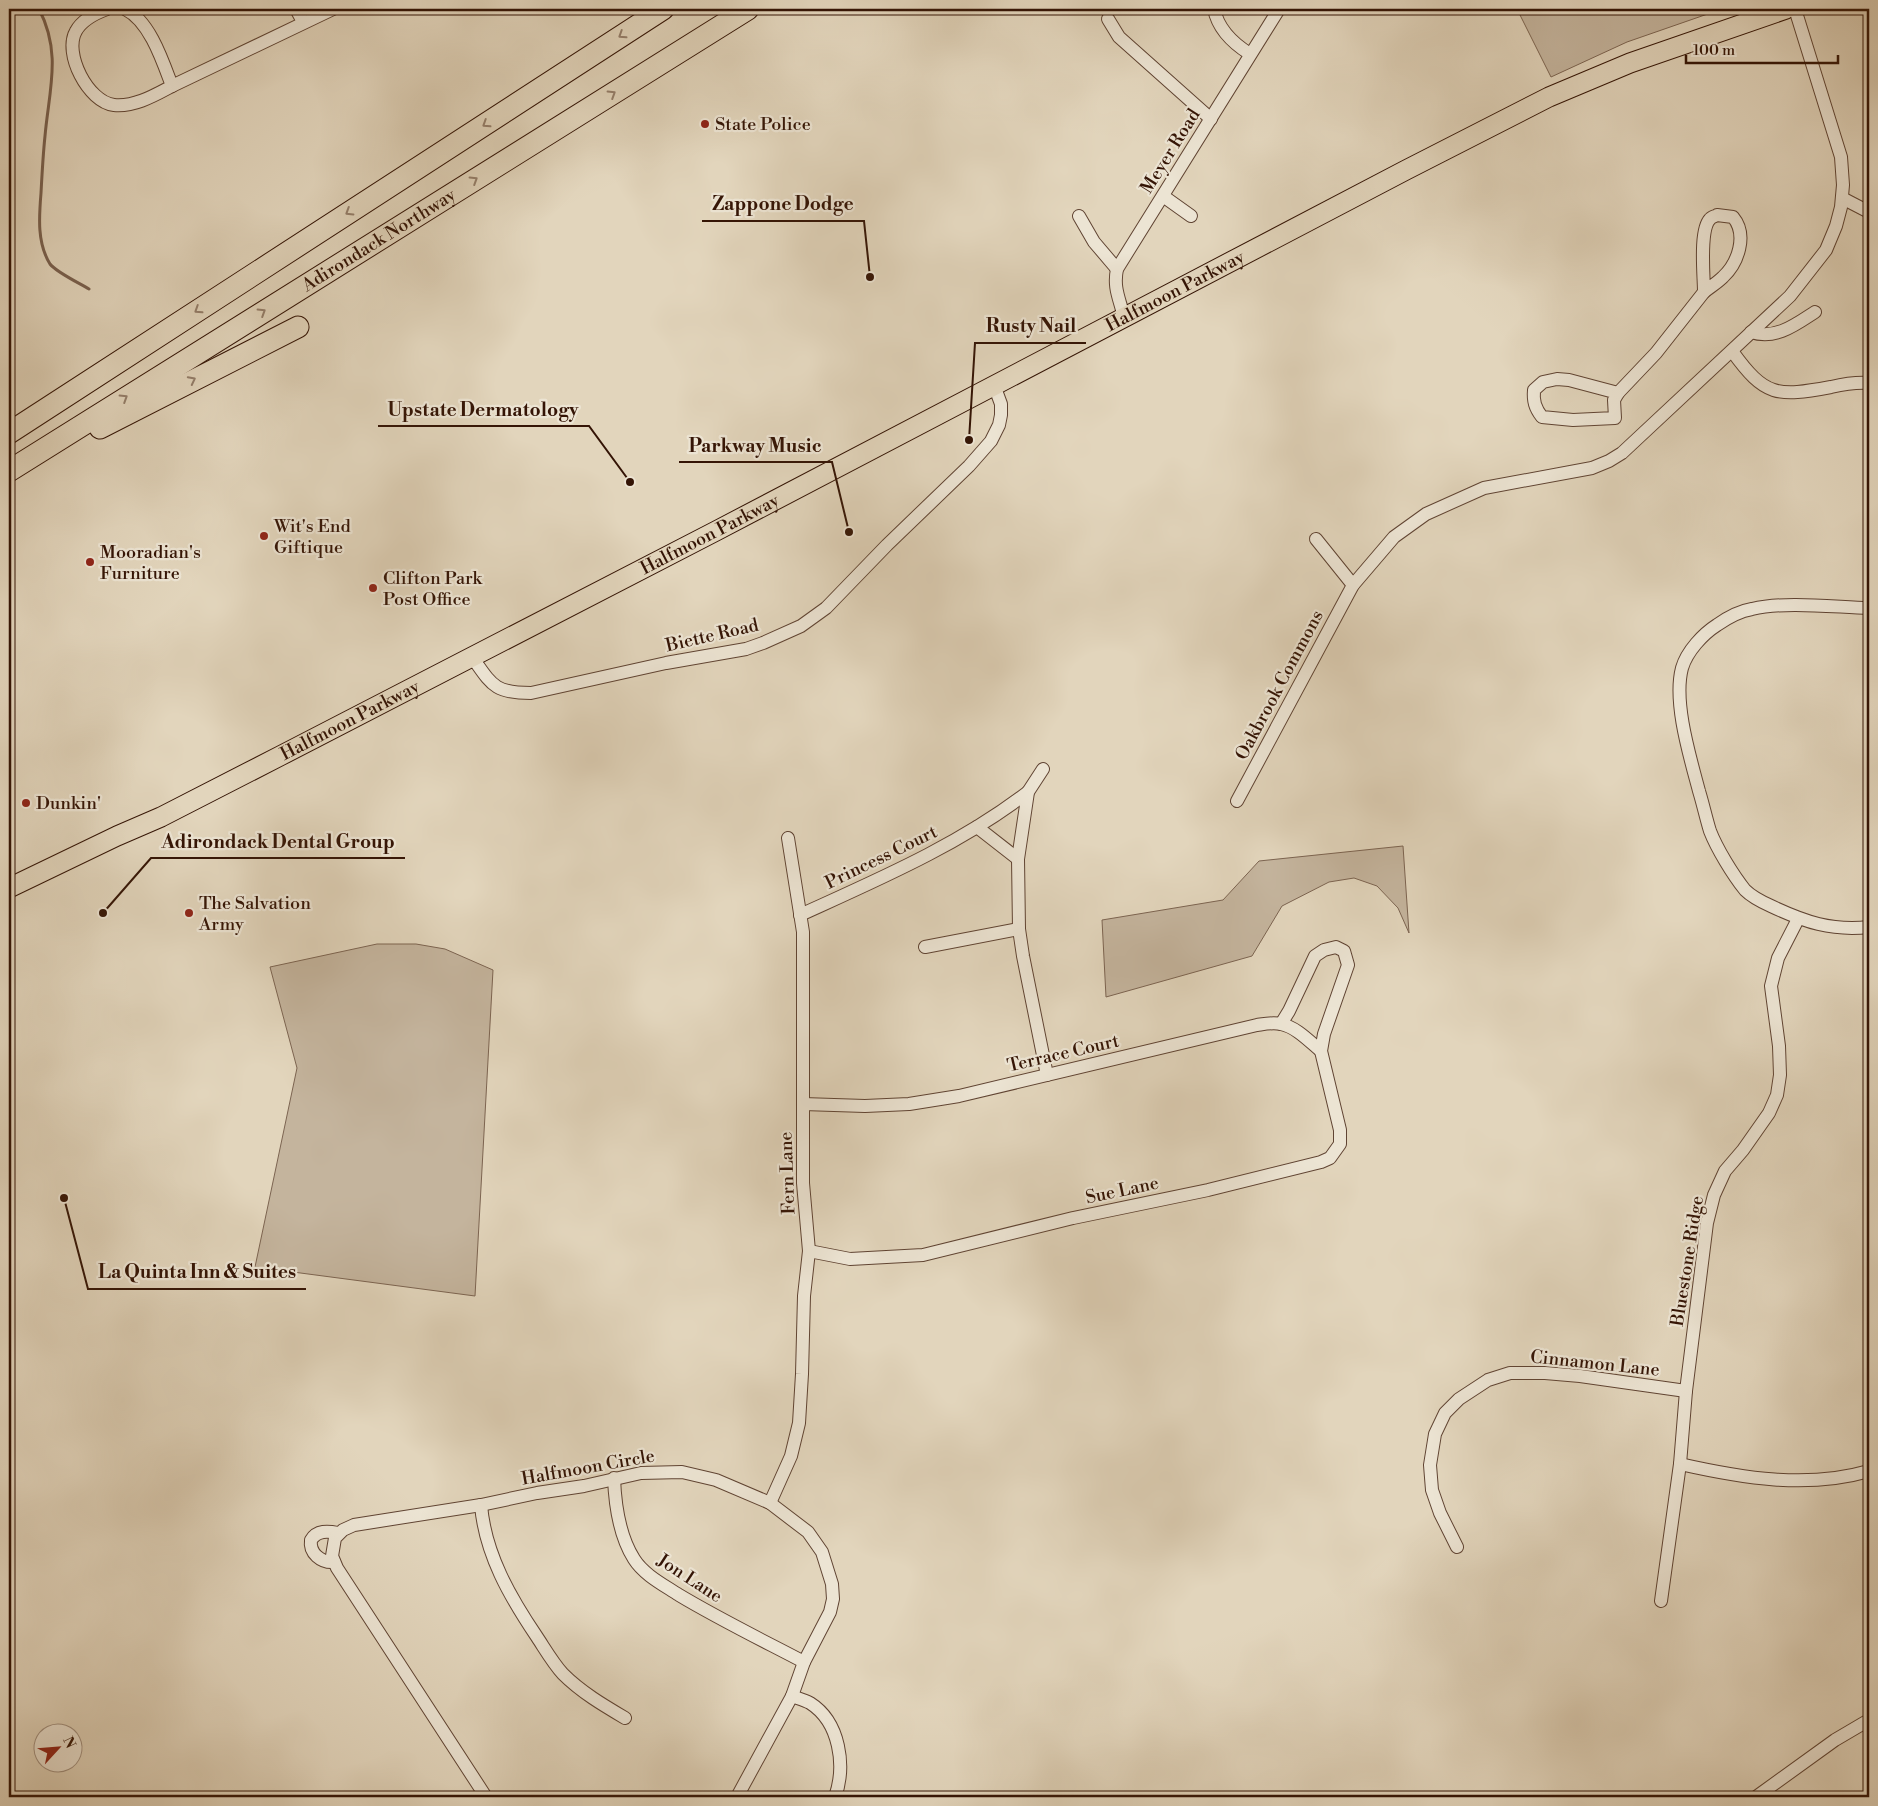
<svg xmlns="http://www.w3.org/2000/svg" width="1878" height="1806" viewBox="0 0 1878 1806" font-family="'Libre Bodoni',serif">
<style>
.green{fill:#c4b49d;stroke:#7c6451}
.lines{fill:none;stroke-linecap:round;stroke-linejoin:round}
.stream{stroke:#79604e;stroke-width:3}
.minor-casing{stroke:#604433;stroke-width:14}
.primary-casing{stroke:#341405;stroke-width:21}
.motorway-casing{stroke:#341405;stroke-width:23}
.minor{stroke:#ece4d3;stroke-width:12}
.primary{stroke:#e2d5bc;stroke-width:19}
.motorway{stroke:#e2d5bc;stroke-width:21}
.oneway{stroke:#947e6a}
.poi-dot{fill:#8f2418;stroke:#ece4d3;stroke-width:2}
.labels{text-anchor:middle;stroke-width:4.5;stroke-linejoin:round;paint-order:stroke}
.poi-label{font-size:18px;fill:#341405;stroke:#ece4d3;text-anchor:start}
.street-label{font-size:18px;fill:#341405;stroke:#ece4d3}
.leader{fill:none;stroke:#341405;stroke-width:2}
.callout-dot{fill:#341405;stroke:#ece4d3;stroke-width:2}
.callout-label{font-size:19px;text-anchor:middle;font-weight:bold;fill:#341405;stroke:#ece4d3;stroke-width:4.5;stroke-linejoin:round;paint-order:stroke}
</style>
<rect width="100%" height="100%" fill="#e2d5bc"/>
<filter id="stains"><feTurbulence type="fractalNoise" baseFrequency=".004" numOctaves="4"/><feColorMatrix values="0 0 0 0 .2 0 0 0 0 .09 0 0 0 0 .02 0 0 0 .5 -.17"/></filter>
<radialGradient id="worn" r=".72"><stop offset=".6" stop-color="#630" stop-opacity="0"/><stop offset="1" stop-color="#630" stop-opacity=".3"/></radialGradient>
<!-- green -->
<g class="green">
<path d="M1517 9H1722L1627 42 1551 77Z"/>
<path d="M1403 846 1409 933 1398 908 1377 886 1354 878 1329 882 1282 906 1252 956 1106 997 1102 920 1223 900 1259 861Z"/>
<path d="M377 944H416L445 949 493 970 475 1296 255 1267 297 1068 270 967Z"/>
</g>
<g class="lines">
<!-- stream -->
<path class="stream" d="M39 9C62 53 49 90 45 136 43 155 42 174 41 193 39 217 37 243 50 264 56 272 79 283 89 289"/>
<!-- minor casing -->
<g class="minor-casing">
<g id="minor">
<path d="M107 9C96 13 82 20 76 31 63 53 88 102 114 105 135 107 155 95 172 86 163 62 150 21 125 9"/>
<path d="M296 9 303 22"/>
<path d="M1214 9C1218 29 1234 44 1250 54"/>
<path d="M1108 19 1119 37 1211 119"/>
<path d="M172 86 333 9"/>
<path d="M1163 196 1191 216"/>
<path d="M1842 198 1869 212"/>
<path d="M1717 215 1733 217C1748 235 1738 263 1723 277 1717 283 1710 287 1704 292 1704 276 1699 230 1710 219 1711 217 1716 216 1717 215Z"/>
<path d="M1079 216 1094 242 1117 269"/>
<path d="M1124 318C1120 299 1113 289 1117 269L1279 9"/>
<path d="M1751 332C1776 340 1795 325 1815 312"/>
<path d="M1732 351C1765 397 1777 397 1831 387 1844 384 1856 382 1869 383"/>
<path d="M1557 379 1569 380 1618 393 1614 400 1615 418 1573 420 1542 417C1535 408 1533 401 1534 390L1543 382Z"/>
<path d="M1618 393 1656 353 1704 292"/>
<path d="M1316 539 1353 585"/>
<path d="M1869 608C1833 607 1786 601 1752 609 1740 611 1727 618 1717 625 1703 634 1687 651 1682 668 1673 702 1690 757 1699 791 1703 804 1706 818 1710 831 1717 849 1733 875 1745 890 1752 897 1762 902 1771 906 1805 922 1831 931 1869 927"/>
<path d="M472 657C492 685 494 693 531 693L666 663 746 649 763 643 801 626 826 608 887 545 969 466 991 441 999 425 1001 415V404L994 385"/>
<path d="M1043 769 1028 792 1018 859 1019 929 1023 956 1047 1075"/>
<path d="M1237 801 1353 585 1394 537 1426 514 1484 488 1592 468 1609 461 1622 453 1790 296 1826 250 1836 226 1841 207 1843 185 1841 157 1795 9"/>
<path d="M977 827 1018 859"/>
<path d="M800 915C879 879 959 845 1028 792"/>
<path d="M925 947 1019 929"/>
<path d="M803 1104 865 1106 909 1104 959 1096 1257 1025C1264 1024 1273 1022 1281 1024 1296 1027 1309 1041 1321 1051"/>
<path d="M809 1251 850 1259 923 1255 1073 1218 1208 1190 1321 1162 1330 1158 1340 1144V1130L1321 1051 1324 1034 1348 965 1344 951 1336 947 1324 950 1315 956 1289 1011 1281 1024"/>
<path d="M1680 1464C1742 1478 1807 1489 1869 1471"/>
<path d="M614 1478C615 1504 620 1537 634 1559 644 1575 664 1585 679 1595 719 1619 762 1640 804 1662"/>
<path d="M770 1503 791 1456 799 1423 802 1374 804 1296 809 1251 803 1183V932L788 838"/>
<path d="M481 1505C485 1554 510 1597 537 1637 545 1649 553 1663 563 1674 581 1692 603 1705 625 1718"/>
<path d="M1457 1547 1440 1513 1432 1490 1430 1465 1435 1434 1445 1413 1459 1399 1488 1380 1510 1373H1545L1580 1376 1686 1391"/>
<path d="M334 1562C321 1563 309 1553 311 1540 317 1530 328 1531 338 1533"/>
<path d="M1661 1601 1680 1464 1686 1391 1707 1223 1714 1195 1725 1171 1743 1150 1769 1113 1777 1095 1780 1075 1779 1046 1771 986 1778 958 1798 919"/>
<path d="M792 1696C797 1698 804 1700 810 1703 840 1722 846 1766 835 1797"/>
<path d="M486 1797 337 1568 332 1556 335 1538 343 1530 354 1525 481 1505 537 1493 584 1486 641 1473 682 1472 716 1480 770 1503 808 1532 822 1552 832 1584 833 1599 830 1612 804 1662 792 1696 737 1797"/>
<path d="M1756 1797 1835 1740 1869 1720"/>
</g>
</g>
<!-- primary casing -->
<g class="primary-casing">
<g id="primary">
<path id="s1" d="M9 888 117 836 161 817 280 756 716 531 1406 170 1549 97 1630 63 1786 9"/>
</g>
</g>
<!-- motorway casing -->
<g class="motorway-casing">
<g id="motorway">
<path d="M100 428 298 327"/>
<path d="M9 433 663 9"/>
<path id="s2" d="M9 471 748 9"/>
</g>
</g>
<!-- minor -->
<use href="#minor" class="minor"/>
<!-- primary -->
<use href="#primary" class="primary"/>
<!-- motorway -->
<use href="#motorway" class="motorway"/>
</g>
<!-- one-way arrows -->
<defs><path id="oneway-chevron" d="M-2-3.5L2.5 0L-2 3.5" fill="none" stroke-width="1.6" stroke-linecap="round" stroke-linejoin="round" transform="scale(1.25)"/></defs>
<g class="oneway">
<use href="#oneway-chevron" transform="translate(622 35) rotate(147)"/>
<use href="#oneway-chevron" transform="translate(612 94) rotate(-32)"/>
<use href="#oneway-chevron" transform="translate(486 124) rotate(147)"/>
<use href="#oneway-chevron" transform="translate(474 180) rotate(-32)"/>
<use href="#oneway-chevron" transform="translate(349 212) rotate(148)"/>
<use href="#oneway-chevron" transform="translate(198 310) rotate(147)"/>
<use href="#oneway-chevron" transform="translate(262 312) rotate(-32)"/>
<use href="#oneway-chevron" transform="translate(192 380) rotate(-27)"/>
<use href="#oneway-chevron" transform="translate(124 398) rotate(-32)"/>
</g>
<!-- markers -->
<g class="poi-dot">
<circle cx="705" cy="124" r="5"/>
<circle cx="264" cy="536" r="5"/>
<circle cx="90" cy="562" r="5"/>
<circle cx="373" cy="588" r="5"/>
<circle cx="26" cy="803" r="5"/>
<circle cx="189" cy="913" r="5"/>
</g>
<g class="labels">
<!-- poi labels -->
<g class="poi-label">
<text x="715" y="130">State Police</text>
<text x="274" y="532">Wit's End<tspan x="274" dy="21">Giftique</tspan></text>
<text x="100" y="558">Mooradian's<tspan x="100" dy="21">Furniture</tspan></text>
<text x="383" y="584">Clifton Park<tspan x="383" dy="21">Post Office</tspan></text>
<text x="36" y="809">Dunkin'</text>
<text x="199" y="909">The Salvation<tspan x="199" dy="21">Army</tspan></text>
</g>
<!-- street labels -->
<g class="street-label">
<text transform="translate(1170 151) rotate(-58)" y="6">Meyer Road</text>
<text dy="6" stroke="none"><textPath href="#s2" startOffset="436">Adirondack Northway</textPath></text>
<text dy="6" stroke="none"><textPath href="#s1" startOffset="1310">Halfmoon Parkway</textPath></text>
<text dy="6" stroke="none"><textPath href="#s1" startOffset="785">Halfmoon Parkway</textPath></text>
<text transform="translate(712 635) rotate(-13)" y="6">Biette Road</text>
<text transform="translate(1279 685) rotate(-62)" y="6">Oakbrook Commons</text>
<text dy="6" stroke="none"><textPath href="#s1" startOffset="380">Halfmoon Parkway</textPath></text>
<text transform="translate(881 857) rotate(-26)" y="6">Princess Court</text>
<text transform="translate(1063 1053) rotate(-13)" y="6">Terrace Court</text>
<text transform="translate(787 1173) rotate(-92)" y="6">Fern Lane</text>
<text transform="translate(1122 1190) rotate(-12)" y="6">Sue Lane</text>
<text transform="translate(1687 1261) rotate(-81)" y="6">Bluestone Ridge</text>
<text transform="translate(1595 1363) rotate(6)" y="6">Cinnamon Lane</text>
<text transform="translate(588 1467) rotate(-10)" y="6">Halfmoon Circle</text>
<text transform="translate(690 1578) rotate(33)" y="6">Jon Lane</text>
</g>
</g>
<!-- callouts -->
<path class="leader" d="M870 277L864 221H702M969 440L975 343H1086M630 482L589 426H378M849 532L832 462H679M103 913L151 858H405M64 1198L88 1289H306"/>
<g class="callout-dot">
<circle cx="870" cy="277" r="5"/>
<circle cx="969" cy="440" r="5"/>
<circle cx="630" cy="482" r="5"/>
<circle cx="849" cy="532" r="5"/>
<circle cx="103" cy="913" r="5"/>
<circle cx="64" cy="1198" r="5"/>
</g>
<g class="callout-label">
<text x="783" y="210">Zappone Dodge</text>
<text x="1031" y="332">Rusty Nail</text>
<text x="483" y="416">Upstate Dermatology</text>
<text x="755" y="452">Parkway Music</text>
<text x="278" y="848">Adirondack Dental Group</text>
<text x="197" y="1278">La Quinta Inn &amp; Suites</text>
</g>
<!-- margin -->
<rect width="1878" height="1806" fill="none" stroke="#e2d5bc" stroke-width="30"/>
<rect x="10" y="10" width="1858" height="1786" fill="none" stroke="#341405" stroke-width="2.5"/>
<rect x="15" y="15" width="1848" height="1776" fill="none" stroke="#341405"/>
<!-- north arrow -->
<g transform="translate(58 1748) rotate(64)"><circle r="24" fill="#ece4d3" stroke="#a29181"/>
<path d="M0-4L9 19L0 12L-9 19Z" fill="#8f2418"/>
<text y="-8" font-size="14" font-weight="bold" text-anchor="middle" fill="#341405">N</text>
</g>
<!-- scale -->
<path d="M1686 55v8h152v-8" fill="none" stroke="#341405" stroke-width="2.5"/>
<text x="1693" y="55" font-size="15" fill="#341405" stroke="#ece4d3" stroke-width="4" paint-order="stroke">100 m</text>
<rect width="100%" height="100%" filter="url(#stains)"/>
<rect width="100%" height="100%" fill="url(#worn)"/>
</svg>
